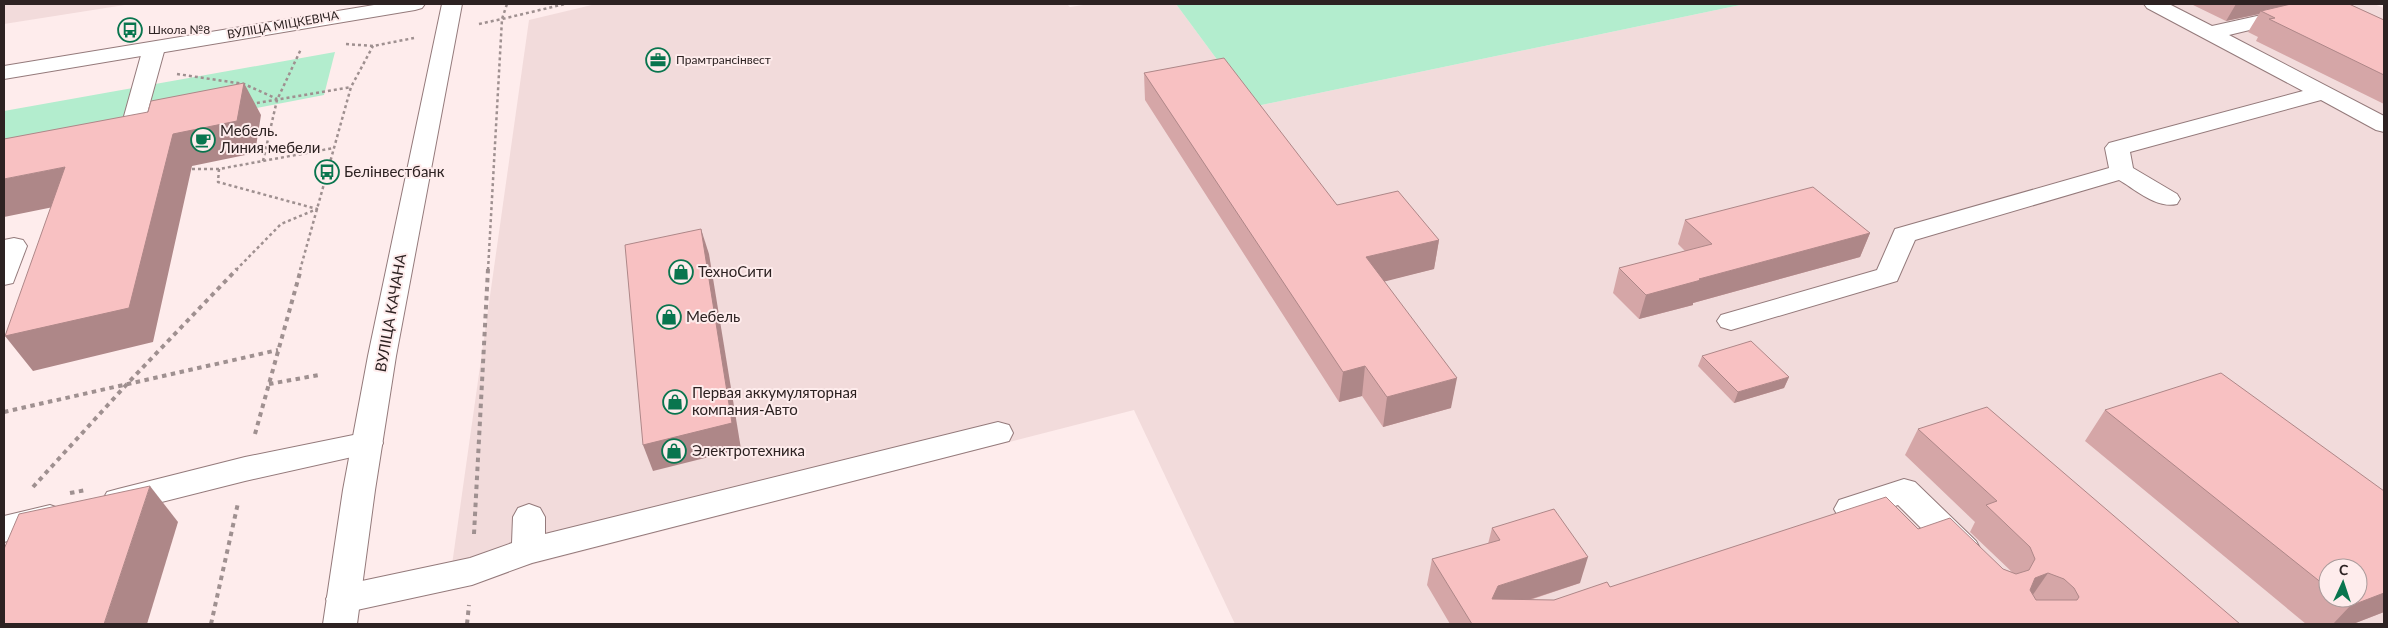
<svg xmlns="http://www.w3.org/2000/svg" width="2388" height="628" viewBox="0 0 2388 628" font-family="Lato,sans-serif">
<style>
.built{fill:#f2dbdb;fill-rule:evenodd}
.green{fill:#b3edce}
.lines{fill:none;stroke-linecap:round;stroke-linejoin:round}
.minor-casing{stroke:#947a7b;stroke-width:2}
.major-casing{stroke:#947a7b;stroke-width:2}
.path-far1{stroke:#9f9090;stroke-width:2.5;stroke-dasharray:3 3;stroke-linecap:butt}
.path{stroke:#9f9090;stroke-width:4;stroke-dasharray:4.5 4.5;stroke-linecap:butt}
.minor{fill:#fff;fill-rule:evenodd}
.major{fill:#fff;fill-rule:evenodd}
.wall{fill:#d5a6a7;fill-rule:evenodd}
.shaded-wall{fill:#ae8788}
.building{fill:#f8c1c2;stroke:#ae8788;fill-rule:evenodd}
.labels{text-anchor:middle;stroke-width:4;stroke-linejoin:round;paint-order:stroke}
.far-street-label{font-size:12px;fill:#2d2222;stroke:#feecec}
.far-poi-label{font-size:12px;fill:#2d2222;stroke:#feecec;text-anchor:start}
.poi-label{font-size:15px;fill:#2d2222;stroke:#feecec;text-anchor:start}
.street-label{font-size:15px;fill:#2d2222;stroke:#feecec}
</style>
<rect width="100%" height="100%" fill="#feecec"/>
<!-- built -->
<g class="built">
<path d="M4 4H131L4 24Z"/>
<path d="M596 4H1067L1070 7 1090 4H1176L1252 107 1745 4H2374L2384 8V624H1235L1134 410 449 586 529 20ZM2328 568H2358V598H2328Z"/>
</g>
<!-- green -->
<g class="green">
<path d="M1176 4H1745L1252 107Z"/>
<path d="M335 52 324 95 4 157V111Z"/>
</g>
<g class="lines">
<!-- minor casing -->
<g class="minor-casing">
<g id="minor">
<path d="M2144 4H2169L2212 26 2284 10 2291 12 2294 16 2291 20 2229 35 2384 116V132L2376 130 2321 100 2130 152 2133 168 2177 194 2180 199 2177 204C2157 209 2136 190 2119 180L1915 240 1897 281 1731 330 1721 327 1717 321 1721 315 1877 270 1895 229 2109 168 2105 148 2109 143 2303 91 2147 8Z"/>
<path d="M154 42 161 44 165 48 146 117 155 115 163 117 166 122 163 127C150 130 137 135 124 132L121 127 143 48 147 44Z"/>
<path d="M14 238 23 240 27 246 13 283 4 285V240Z"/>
<path d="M998 422 1009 425 1013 433 1009 441 532 563 472 585 343 613 331 609 326 599 331 589 343 585 470 558 512 543 513 517 518 508 529 504 540 508 545 517V534Z"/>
<path d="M368 432 379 435 383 443 379 451 245 481 118 513 107 510 102 501 107 492 118 489 245 457Z"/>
<path d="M1904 479 1915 482 1976 541 1981 550 1976 559 1964 563 1952 559 1898 505 1850 521 1839 518 1834 509 1839 500Z"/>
<path d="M50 505 61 509 66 518 61 527 4 542V516Z"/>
</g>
</g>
<!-- major casing -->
<g class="major-casing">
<g id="major">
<path d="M380 4H425L422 8 415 10 4 79V66Z"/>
<path d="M442 4H462L396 356 375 490 357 624H323L343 490 368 356Z"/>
</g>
</g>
<!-- path-far1 -->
<g class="path-far1">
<path d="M479 24 502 19 507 4"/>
<path d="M346 44 373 46 414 38"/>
<path d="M177 74 244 84 277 99"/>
<path d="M251 104 351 87"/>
<path d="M263 161 277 100 301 49"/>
<path d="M192 169H219"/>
<path d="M236 270 281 224 317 209 218 182 219 169 334 148"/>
<path d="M300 270 351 87 373 46"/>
<path d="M488 270 502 19 565 4"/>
</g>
<!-- path -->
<g class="path">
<path d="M269 384 319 375"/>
<path d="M4 412 278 350"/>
<path d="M255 434 301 269"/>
<path d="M33 487 127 384 237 269"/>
<path d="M70 493 86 490"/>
<path d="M474 534 488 269"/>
<path d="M211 624 238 503"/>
<path d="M467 624 469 605"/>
</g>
<!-- minor -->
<use href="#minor" class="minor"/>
<!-- major -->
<use href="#major" class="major"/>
</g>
<!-- wall -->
<g class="wall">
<path d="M2191 4H2349L2384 20V104L2256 41 2258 37 2248 32 2259 14 2226 21Z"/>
<path d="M1144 73 1337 205 1439 240 1434 269 1384 281 1451 408 1383 427 1362 396 1339 402 1145 100Z"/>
<path d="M1685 220 1870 233 1860 257 1693 303V305L1639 319 1613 293 1619 268 1685 251 1678 244Z"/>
<path d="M1702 356 1789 377 1784 388 1734 403 1698 366Z"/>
<path d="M2105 410 2384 491V612L2353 624H2306L2085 441ZM2328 568 2358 598H2328Z"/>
<path d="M1918 429 2240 624H1450L1427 585 1432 559 1488 544 1492 528 1580 583 1530 600H1554L1610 587 1918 529 2003 569 2012 572 1970 532 1975 522 1905 455Z"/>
</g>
<!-- shaded-wall -->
<g class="shaded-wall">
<path d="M2236 4H2286L2284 8 2261 11 2259 14 2226 21Z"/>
<path d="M244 83 261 115 255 153 192 166 153 342 33 371 5 336 173 134Z"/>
<path d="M65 167 88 200 4 217V179Z"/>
<path d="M701 229 709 254 741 449 653 471 643 445Z"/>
<path d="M1870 233 1860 257 1693 303V305L1639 319 1646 295 1699 279Z"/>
<path d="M1439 240 1434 269 1363 287 1366 257Z"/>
<path d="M1365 366 1362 396 1339 402 1343 372Z"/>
<path d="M1789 377 1784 388 1734 403 1738 392Z"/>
<path d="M1457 378 1451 408 1383 427 1387 397Z"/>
<path d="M150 486 178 522 147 624H104Z"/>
<path d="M1588 557 1580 583 1491 612 1492 599 1498 586Z"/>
<path d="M2048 573 2030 599 2017 604 2035 578Z"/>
<path d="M2384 593V612L2353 624H2333L2350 606Z"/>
</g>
<!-- building -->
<g class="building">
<path d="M2291 4H2349L2384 20V75L2269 19 2275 18 2261 11Z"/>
<path d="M1224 58 1337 205 1398 191 1439 240 1366 257 1457 378 1387 397 1365 366 1343 372 1144 73Z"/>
<path d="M244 83 237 121 173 134 129 308 5 336 65 167 4 179V139L148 112 151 101Z"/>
<path d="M1813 187 1870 233 1699 279 1701 280 1646 295 1619 268 1712 244 1685 220Z"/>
<path d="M701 229 732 423 643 445 625 245Z"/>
<path d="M1751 341 1789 377 1738 392 1702 356Z"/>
<path d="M2221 373 2384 491V593L2350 606 2340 598H2358V568H2328V588L2105 410Z"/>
<path d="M1987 407 2240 624H1472L1432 559 1500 540 1492 528 1554 509 1588 557 1498 586 1492 599 1554 600 1607 582 1610 587 1886 497 1918 529 1950 518 2003 569 2016 574 2029 570 2035 559 2030 547 1986 505 1997 501 1918 429ZM2048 573 2064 579 2074 588 2079 597 2077 600H2036L2030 590 2035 578Z"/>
<path d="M150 486 104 624H4V549L19 514Z"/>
</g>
<!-- icons -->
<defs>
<g id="bus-ring" transform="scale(1.25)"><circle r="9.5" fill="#feecec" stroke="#09754e" stroke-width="1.5"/><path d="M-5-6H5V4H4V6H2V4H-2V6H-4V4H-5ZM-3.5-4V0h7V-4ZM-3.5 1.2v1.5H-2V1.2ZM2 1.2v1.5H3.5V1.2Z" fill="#09754e"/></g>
<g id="office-ring" transform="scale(1.25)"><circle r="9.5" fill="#feecec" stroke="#09754e" stroke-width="1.5"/><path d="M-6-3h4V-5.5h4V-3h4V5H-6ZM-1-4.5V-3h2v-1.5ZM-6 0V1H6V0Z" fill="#09754e"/></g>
<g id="cafe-ring" transform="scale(1.25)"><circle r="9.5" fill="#feecec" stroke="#09754e" stroke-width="1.5"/><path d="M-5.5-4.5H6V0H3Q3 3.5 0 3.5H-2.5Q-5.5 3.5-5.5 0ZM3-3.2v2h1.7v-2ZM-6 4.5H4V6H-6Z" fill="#09754e"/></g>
<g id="shop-ring" transform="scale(1.25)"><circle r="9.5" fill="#feecec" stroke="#09754e" stroke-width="1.5"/><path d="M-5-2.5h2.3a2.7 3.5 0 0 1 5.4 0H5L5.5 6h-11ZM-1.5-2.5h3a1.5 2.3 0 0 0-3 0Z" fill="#09754e"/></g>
</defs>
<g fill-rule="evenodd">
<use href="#bus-ring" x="130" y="30"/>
<use href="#office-ring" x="658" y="60"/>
<use href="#cafe-ring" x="203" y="140"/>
<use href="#bus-ring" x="327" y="172"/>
<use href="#shop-ring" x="681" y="272"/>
<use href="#shop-ring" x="669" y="317"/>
<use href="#shop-ring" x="675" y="402"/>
<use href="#shop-ring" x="674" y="451"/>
</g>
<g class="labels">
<!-- far-street labels -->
<g class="far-street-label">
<text transform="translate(283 25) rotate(-10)" y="4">ВУЛІЦА МІЦКЕВІЧА</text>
</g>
<!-- far-poi labels -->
<g class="far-poi-label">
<text x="148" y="34">Школа №8</text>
<text x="676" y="64">Прамтрансінвест</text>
</g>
<!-- poi labels -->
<g class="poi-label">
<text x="220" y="136">Мебель.<tspan x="220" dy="17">Линия мебели</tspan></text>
<text x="344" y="177">Белінвестбанк</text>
<text x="698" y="277">ТехноСити</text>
<text x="686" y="322">Мебель</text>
<text x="692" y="398">Первая аккумуляторная<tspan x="692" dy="17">компания-Авто</tspan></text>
<text x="692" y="456">Электротехника</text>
</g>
<!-- street labels -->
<g class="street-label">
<text transform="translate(391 313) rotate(-80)" y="5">ВУЛІЦА КАЧАНА</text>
</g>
</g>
<!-- border -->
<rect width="2388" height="628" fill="none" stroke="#2d2222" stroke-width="10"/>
<!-- north arrow -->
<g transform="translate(2343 583) rotate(3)"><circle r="24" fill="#feecec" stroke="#aa9b9b"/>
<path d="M0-4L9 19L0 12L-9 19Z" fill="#09754e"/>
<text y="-8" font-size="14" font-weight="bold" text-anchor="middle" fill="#2d2222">С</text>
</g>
</svg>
